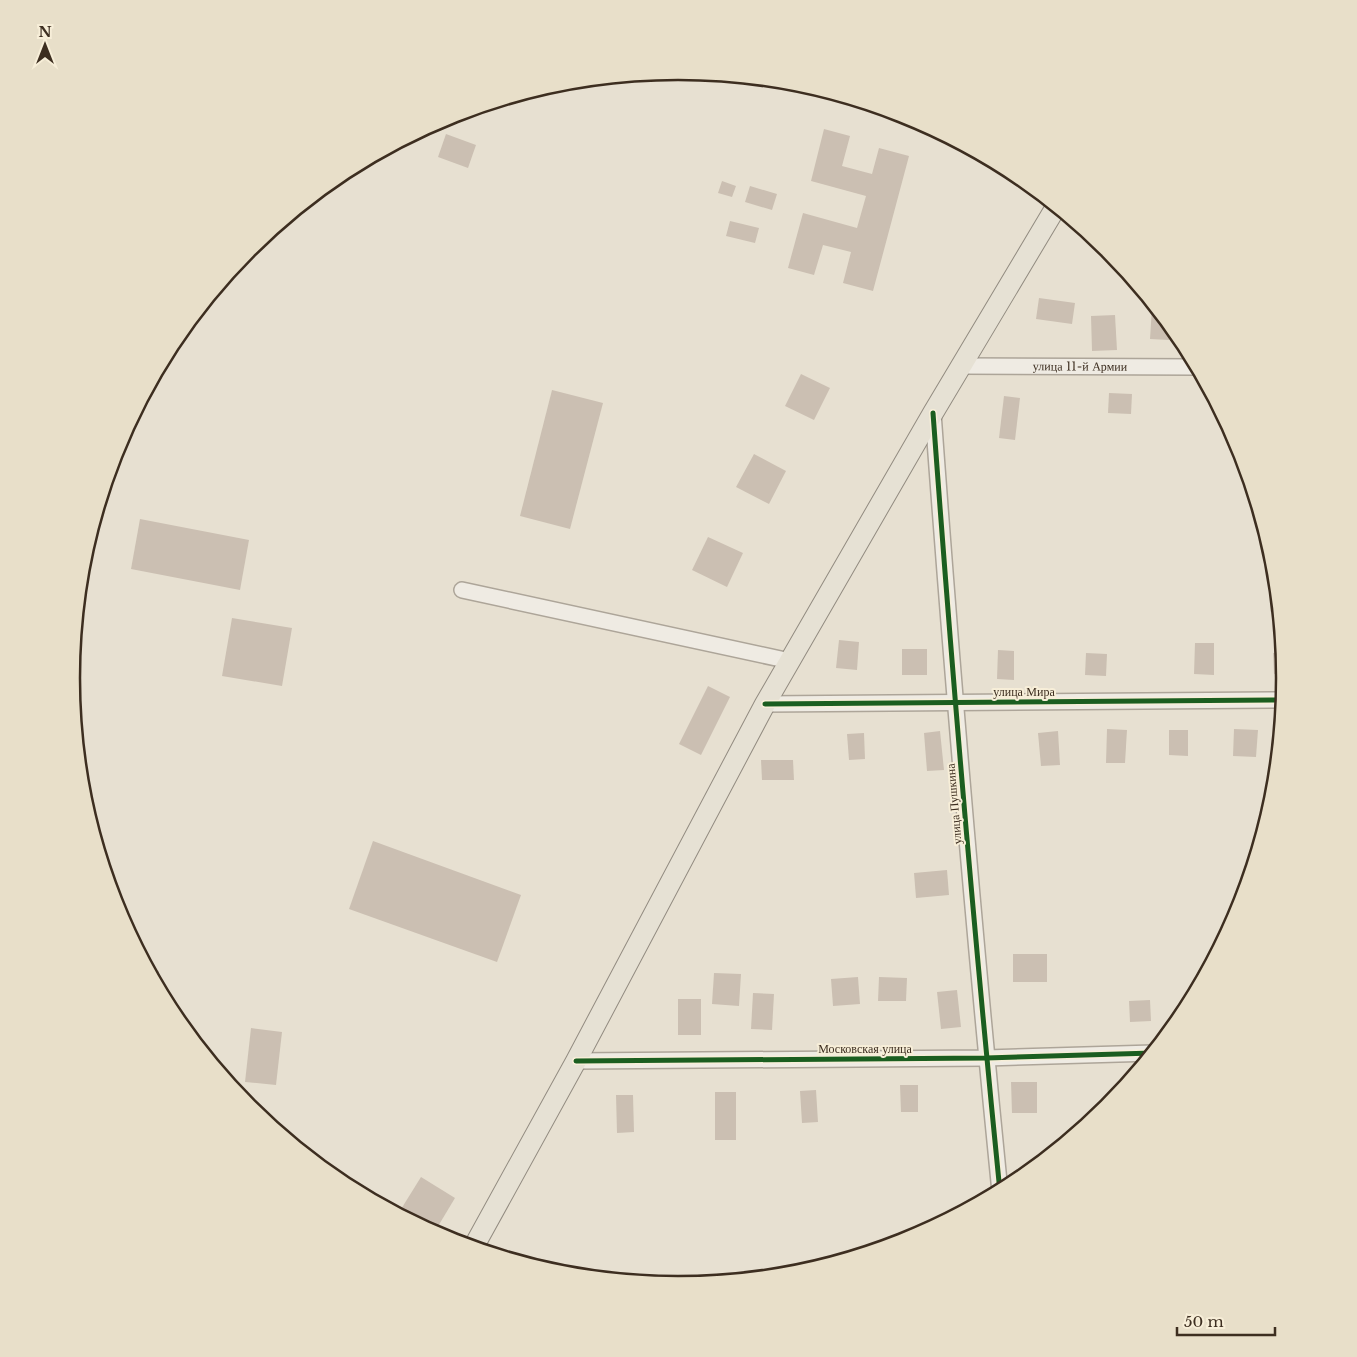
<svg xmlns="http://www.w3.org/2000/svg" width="1357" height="1357" viewBox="0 0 1357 1357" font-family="'Libre Baskerville',serif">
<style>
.building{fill:#cbbfb2}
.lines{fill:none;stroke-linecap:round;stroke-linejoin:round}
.minor-casing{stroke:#ada599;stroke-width:18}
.major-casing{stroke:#928b80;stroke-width:22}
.minor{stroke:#efebe3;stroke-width:15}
.major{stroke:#e6e1d4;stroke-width:20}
.cycleway-casing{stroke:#f7eed8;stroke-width:8}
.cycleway{stroke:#1b5e20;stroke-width:5}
.labels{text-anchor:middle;stroke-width:4;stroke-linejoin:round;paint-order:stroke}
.street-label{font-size:12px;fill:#3d2e20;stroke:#f7eed8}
.rim{fill:none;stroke:#3d2e20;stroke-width:2.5}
</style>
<rect width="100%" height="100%" fill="#e7e0d1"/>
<!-- building -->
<g class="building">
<path d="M824 129 850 136 842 166 872 174 879 148 909 156 873 291 843 283 851 252 823 245 814 275 788 268 803 213 857 228 866 196 811 181Z"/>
<path d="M446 134 476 145 468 168 438 157Z"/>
<path d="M722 181 736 186 732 197 718 193Z"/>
<path d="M750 186 777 194 772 210 745 202Z"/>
<path d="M730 221 759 228 755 243 726 236Z"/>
<path d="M1039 298 1075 303 1072 324 1036 319Z"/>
<path d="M1152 307H1155L1170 325 1169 340 1150 339Z"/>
<path d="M1115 315 1117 350 1092 351 1091 316Z"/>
<path d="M801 374 830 388 814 420 785 406Z"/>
<path d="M552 390 603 403 570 529 520 516Z"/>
<path d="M1109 393 1132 394 1131 414 1108 413Z"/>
<path d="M1004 396 1020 398 1015 440 999 438Z"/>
<path d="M754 454 786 471 769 504 736 487Z"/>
<path d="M140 519 249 540 240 590 131 569Z"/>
<path d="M708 537 743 553 727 587 692 570Z"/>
<path d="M232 618 292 628 282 686 222 676Z"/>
<path d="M839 640 859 642 857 670 836 668Z"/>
<path d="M1195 643H1214V675L1194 674Z"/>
<rect x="902" y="649" width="25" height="26"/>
<path d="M998 650 1014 651V680L997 679Z"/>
<path d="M1283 652 1285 673 1274 674 1273 653Z"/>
<path d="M1086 653 1107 654 1106 676 1085 675Z"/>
<path d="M708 686 730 697 701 755 679 744Z"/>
<path d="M1107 729 1127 730 1125 763H1106Z"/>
<path d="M1234 729 1258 730 1256 757 1233 756Z"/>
<path d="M1169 730H1188V756L1169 755Z"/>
<path d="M940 731 944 770 927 771 924 733Z"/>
<path d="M1058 731 1060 765 1041 766 1038 733Z"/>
<path d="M864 733 865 759 849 760 847 734Z"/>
<path d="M761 760H793L794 780H762Z"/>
<path d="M373 841 521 895 497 962 349 909Z"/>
<path d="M947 870 949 895 916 898 914 873Z"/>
<rect x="1013" y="954" width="34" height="28"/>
<path d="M148 969 159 971 156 983Z"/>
<path d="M714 973 741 974 739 1006 712 1004Z"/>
<path d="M858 977 860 1004 833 1006 831 979Z"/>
<path d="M879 977 907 978 906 1001H878Z"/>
<path d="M957 990 961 1027 941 1029 937 992Z"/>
<path d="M753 993 774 994 772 1030 751 1029Z"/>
<rect x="678" y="999" width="23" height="36"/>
<path d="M1150 1000 1151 1021 1130 1022 1129 1001Z"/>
<path d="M251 1028 282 1032 276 1085 245 1082Z"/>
<path d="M1011 1082H1037V1113H1012Z"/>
<path d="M900 1085H918V1112H901Z"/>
<path d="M816 1090 818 1122 802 1123 800 1091Z"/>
<rect x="715" y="1092" width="21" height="48"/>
<path d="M616 1095H633L634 1132 617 1133Z"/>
<path d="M421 1177 455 1198 434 1233 398 1214Z"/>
<path d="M752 1274 753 1278 736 1280 735 1276Z"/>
</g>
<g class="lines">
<!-- minor casing -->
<g class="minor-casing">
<g id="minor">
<path id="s1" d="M962 366 1197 367"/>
<path d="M933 413C952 673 974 933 1000 1192"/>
<path d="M462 590 790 661"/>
<path d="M765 704 1284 700"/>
<path d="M576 1061 986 1058 1153 1053"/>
</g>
</g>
<!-- major casing -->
<g class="major-casing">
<path id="major" d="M473 1248 576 1061 765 704 933 413 1056 207"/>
</g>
<!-- minor -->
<use href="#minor" class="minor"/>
<!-- major -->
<use href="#major" class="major"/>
<!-- cycleway casing -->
<g class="cycleway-casing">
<g id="cycleway">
<path d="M933 413C952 673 974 933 1000 1192"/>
<path d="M765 704 1284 700"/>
<path d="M576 1061 986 1058 1153 1053"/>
</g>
</g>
<!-- cycleway -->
<use href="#cycleway" class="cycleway"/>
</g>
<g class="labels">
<!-- street labels -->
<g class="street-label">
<text dy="4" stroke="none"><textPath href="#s1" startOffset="118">улица 11-й Армии</textPath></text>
<text x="1024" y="696">улица Мира</text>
<text transform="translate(954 804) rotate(-95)" y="4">улица Пушкина</text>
<text x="865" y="1053">Московская улица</text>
</g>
</g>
<!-- crop -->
<path d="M0 0H1357V1357H0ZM80 678a598 598 0 1 1 1196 0a598 598 0 1 1-1196 0Z" fill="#e8dfc9" fill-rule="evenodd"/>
<path class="rim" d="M80 678a598 598 0 1 1 1196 0a598 598 0 1 1-1196 0Z"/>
<!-- north arrow -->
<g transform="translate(45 45)" stroke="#f7eed8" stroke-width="4" paint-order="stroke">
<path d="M0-4L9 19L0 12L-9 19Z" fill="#3d2e20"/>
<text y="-8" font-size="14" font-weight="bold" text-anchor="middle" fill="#3d2e20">N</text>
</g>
<!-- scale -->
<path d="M1177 1327v8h98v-8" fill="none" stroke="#3d2e20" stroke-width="2.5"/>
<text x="1184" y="1327" font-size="15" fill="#3d2e20" stroke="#f7eed8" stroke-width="4" paint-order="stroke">50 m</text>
</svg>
